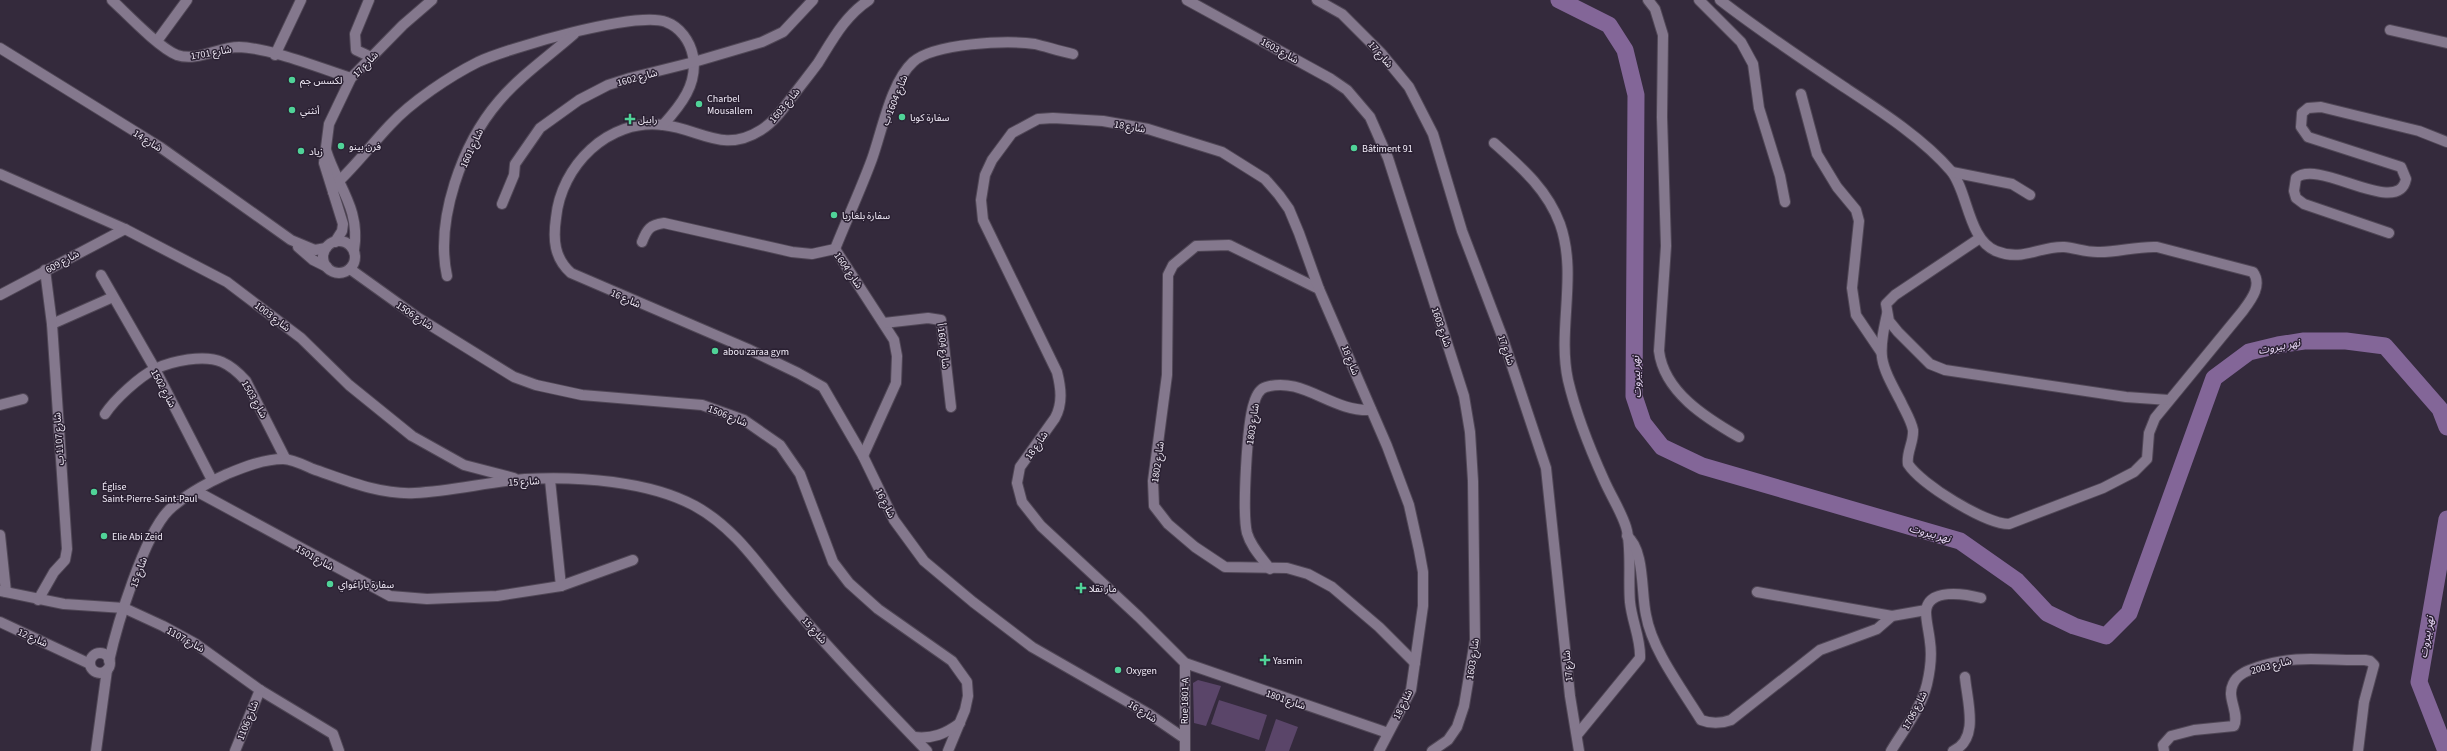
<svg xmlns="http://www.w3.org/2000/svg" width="2447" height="751" viewBox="0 0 2447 751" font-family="'Source Sans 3','Noto Sans Arabic',sans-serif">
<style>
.grass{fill:#5a4569}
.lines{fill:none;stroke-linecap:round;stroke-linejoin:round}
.river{stroke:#836698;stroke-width:17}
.minor-casing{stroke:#504756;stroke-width:12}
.minor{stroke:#84788d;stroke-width:10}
.poi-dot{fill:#50d398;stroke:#2a2032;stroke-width:1.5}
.labels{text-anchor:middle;stroke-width:3;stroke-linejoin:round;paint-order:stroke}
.street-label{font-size:10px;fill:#f3edf9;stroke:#2a2032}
.poi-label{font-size:10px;fill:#f3edf9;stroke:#2a2032;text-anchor:start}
.water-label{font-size:11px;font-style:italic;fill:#e9d8f7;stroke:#2a2032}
</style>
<rect width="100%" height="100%" fill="#342a3c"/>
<!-- grass -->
<g class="grass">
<path d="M1198 680 1221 686 1206 726 1194 723 1193 683Z"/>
<path d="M1219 700 1267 715 1259 740 1211 724Z"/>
<path d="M1276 719 1298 727 1289 751H1265Z"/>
</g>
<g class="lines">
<!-- river -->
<g class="river">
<path d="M1559 0 1609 25 1625 50 1636 95 1634 396 1643 423 1662 447 1702 466 1960 541 2017 581 2047 613 2074 626 2106 636 2129 613 2214 378 2249 352 2278 345 2304 341H2346L2385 346 2440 409 2447 427"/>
<path d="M2446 751 2419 682 2447 519"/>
</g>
<!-- minor casing -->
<g class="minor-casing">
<g id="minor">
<path d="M112 0C127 14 159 48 177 55 197 62 218 47 239 47 270 48 320 68 351 78"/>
<path d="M369 0 355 34 356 50 371 57"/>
<path d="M869 0C845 16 833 39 818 63 810 74 801 85 792 97 783 109 774 122 761 130 723 154 701 129 663 125 608 118 561 166 556 218 553 239 554 258 571 273L748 349 798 373 823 387 863 456 894 520 924 561 973 602 1032 647 1149 714 1184 738"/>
<path d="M1187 0 1331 79 1347 90 1370 117 1388 158 1464 396 1470 432 1473 481 1475 640 1464 706 1457 727 1448 740 1432 751"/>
<path d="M1317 0 1342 14 1381 53 1409 87 1433 134 1462 231 1502 336 1546 468 1570 696 1579 751"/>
<path d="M1648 0 1655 9 1663 35 1662 117 1666 246 1659 351C1664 392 1706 418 1739 437"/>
<path d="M1699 0 1741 42 1753 64 1759 108 1780 176 1785 202"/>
<path d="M1720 0C1760 31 1802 59 1844 87 1879 110 1924 139 1951 171 1968 191 1968 240 1996 251 2023 262 2039 246 2064 247 2076 248 2087 253 2100 252 2119 252 2137 246 2157 247L2253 272C2263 286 2250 301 2242 312L2155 418 2149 433 2147 459 2134 472 2103 488 2009 524C1985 524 1921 484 1908 464 1906 453 1914 442 1913 430 1911 420 1905 411 1901 402 1880 362 1877 358 1887 314"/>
<path d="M2390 30 2447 43"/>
<path d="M157 41 187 0"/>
<path d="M0 48 160 147 291 240 315 250 326 248"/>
<path d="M275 55 301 0"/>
<path d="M1801 94 1817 154 1837 187 1856 210 1859 221 1852 288 1856 315 1881 352"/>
<path d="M1494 143C1521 167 1547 189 1560 224 1578 275 1557 329 1568 380 1576 414 1590 449 1604 480 1611 496 1621 511 1626 527 1632 546 1628 580 1630 602 1632 622 1641 639 1640 658L1577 735"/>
<path d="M326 150C337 186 361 209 354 250"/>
<path d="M1952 172 2012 184 2030 195"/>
<path d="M0 174 125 229 227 282 301 338 349 385 412 436 464 465 514 478"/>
<path d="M333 192 337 183C356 165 372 144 390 125 411 102 450 76 478 62 508 48 638 10 666 22 680 27 690 41 693 56 698 84 681 105 663 125"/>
<path d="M502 204 514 175 515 164 540 128 579 100 608 85 630 78 694 62 762 42 783 32 813 0"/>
<path d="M2389 233 2304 204 2296 198 2294 191 2296 178C2319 158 2398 218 2406 179L2401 167 2308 137 2301 127 2302 113 2308 108 2321 107 2419 131 2447 142"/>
<path d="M1980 238 1895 295 1886 304 1889 321 1898 332 1930 364 1945 370 2126 397 2169 400"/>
<circle cx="339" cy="257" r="16"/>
<path d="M335 242 342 231 343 224 324 163 329 124 351 78 403 25 432 0"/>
<path d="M642 242C647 229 650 225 664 223L792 252 812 254 835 249"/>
<path d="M298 247 313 260 327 267"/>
<path d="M835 249C847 219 861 189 872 159 882 131 891 82 913 62 934 43 1007 40 1035 44 1047 47 1060 51 1073 54"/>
<path d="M835 249 894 340 897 356 896 383 863 456"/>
<path d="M350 269 417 317 514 377 536 385 582 395 702 405 744 420 780 445 800 474 833 562 849 583 878 609 952 661 967 682 968 696 965 710 948 751"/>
<path d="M101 275 155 369 212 480"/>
<path d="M447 276C435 220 462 144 499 101 520 76 549 56 574 34"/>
<path d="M1319 289 1229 245 1196 246 1173 265 1168 275 1167 375 1153 481 1154 506 1168 524 1195 547 1225 567 1287 568 1308 574 1332 587 1379 627 1415 663"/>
<path d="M0 295 125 229"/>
<path d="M884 323 928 318 941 320 951 407"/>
<path d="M52 324 113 297"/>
<path d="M0 405 23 399"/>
<path d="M105 414C115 399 139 377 155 369 172 361 204 354 222 362 231 366 239 373 246 381L285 458"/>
<path d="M550 480 561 586"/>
<path d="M196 491 390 596 427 599 497 596 561 586 633 560"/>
<path d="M0 535 6 592"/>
<path d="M1627 536C1645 550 1641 593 1646 615 1652 650 1682 689 1701 720 1711 724 1720 724 1731 720L1820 650 1877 629 1892 616 1926 610"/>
<path d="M1270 569C1262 558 1251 547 1247 533 1242 513 1247 423 1254 403 1256 396 1259 389 1266 387 1303 376 1331 412 1371 410"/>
<path d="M0 591 64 604 124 608 163 626 196 644 260 690 333 734 339 751"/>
<path d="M1757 592 1892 616"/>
<path d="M38 600 54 572 65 560 67 549 52 324 45 270"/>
<path d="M0 622 90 664"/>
<circle cx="100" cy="663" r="10"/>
<path d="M109 661C117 625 144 535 169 510 185 495 207 483 227 474 244 467 264 459 283 459 292 459 304 465 313 469 345 480 380 495 415 493 452 491 488 482 525 479 578 476 649 481 695 506 737 529 761 569 791 604 834 655 881 703 927 751"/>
<path d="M1185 663V751"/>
<path d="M914 737C933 739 945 734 960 723"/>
<path d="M96 751 107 670"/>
<path d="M235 751 260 690"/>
<path d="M1379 751 1411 690 1423 606V572L1419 550 1409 505 1387 446 1319 289 1299 233 1289 209 1279 195 1265 179 1222 152 1148 129 1103 121 1053 118 1038 119 1012 133 992 160 985 175 981 200 983 220 1057 372C1061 388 1063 403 1055 418L1020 467 1017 483 1022 502 1041 526 1139 617 1185 663 1388 733"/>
<path d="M1891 751C1904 729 1921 709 1927 684 1930 671 1932 655 1930 642 1929 632 1926 621 1926 612 1927 587 1966 594 1981 598"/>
<path d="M1953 751C1980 739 1967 701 1965 677"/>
<path d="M2164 751 2163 745 2171 736 2194 730 2234 726C2240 713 2226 698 2233 684 2237 674 2249 670 2258 667 2296 654 2326 661 2365 660L2370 661 2374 665 2364 702 2358 751"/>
</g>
</g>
<!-- minor -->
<use href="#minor" class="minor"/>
</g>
<!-- markers -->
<g class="poi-dot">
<circle cx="292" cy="80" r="4"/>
<circle cx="699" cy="104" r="4"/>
<circle cx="292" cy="110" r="4"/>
<circle cx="902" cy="117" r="4"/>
<path d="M628 113h4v4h4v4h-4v4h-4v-4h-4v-4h4z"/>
<circle cx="341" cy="146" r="4"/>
<circle cx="1354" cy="148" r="4"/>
<circle cx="301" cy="151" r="4"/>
<circle cx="834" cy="215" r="4"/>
<circle cx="715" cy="351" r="4"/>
<circle cx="94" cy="492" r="4"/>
<circle cx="104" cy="536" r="4"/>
<circle cx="330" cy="584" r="4"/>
<path d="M1079 582h4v4h4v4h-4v4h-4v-4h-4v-4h4z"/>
<path d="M1263 654h4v4h4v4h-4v4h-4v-4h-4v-4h4z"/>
<circle cx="1118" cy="670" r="4"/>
</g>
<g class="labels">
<!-- street labels -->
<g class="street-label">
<text transform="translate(1280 50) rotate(29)" y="4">شارع 1603</text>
<text transform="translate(211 52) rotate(-10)" y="4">شارع 1701</text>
<text transform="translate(1381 54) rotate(49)" y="4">شارع 17</text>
<text transform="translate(365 64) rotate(-46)" y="4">شارع 17</text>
<text transform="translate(637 77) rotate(-15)" y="4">شارع 1602</text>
<text transform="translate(894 100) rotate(-68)" y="4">شارع 1604 ب</text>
<text transform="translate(784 105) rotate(-50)" y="4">شارع 1603</text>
<text transform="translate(1130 126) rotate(10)" y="4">شارع 18</text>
<text transform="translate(148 140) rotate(32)" y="4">شارع 14</text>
<text transform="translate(471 148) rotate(-65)" y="4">شارع 1601</text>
<text transform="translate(62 261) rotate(-29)" y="4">شارع 609</text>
<text transform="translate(849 270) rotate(55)" y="4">شارع 1604</text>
<text transform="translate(626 298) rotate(24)" y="4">شارع 16</text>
<text transform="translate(415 315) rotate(34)" y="4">شارع 1506</text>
<text transform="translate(273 316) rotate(37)" y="4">شارع 1003</text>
<text transform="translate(1442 327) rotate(71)" y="4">شارع 1603</text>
<text transform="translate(944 346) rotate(83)" y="4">شارع 1604 أ</text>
<text transform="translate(1507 350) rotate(71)" y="4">شارع 17</text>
<text transform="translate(1351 360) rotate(68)" y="4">شارع 18</text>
<text transform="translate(164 388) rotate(62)" y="4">شارع 1502</text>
<text transform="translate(255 399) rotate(60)" y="4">شارع 1503</text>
<text transform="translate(728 415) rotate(22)" y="4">شارع 1506</text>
<text transform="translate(1252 424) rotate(-82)" y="4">شارع 1803</text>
<text transform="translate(58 439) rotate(-94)" y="4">شارع 1107 ب</text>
<text transform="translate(1036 445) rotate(-55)" y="4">شارع 18</text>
<text transform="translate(1157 462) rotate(-82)" y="4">شارع 1802</text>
<text transform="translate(524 481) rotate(-3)" y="4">شارع 15</text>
<text transform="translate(886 503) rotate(63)" y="4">شارع 16</text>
<text transform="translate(315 557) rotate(29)" y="4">شارع 1501</text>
<text transform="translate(138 572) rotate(-70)" y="4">شارع 15</text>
<text transform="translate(815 630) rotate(48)" y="4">شارع 15</text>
<text transform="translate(33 637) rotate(24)" y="4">شارع 12</text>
<text transform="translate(186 639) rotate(29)" y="4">شارع 1107</text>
<text transform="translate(1472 659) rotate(-82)" y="4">شارع 1603</text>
<text transform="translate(2271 665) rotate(-14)" y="4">شارع 2003</text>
<text transform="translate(1567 666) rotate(-96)" y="4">شارع 17</text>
<text transform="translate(1286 699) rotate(19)" y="4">شارع 1801</text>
<text transform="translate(1184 701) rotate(-89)" y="4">Rue 1801-A</text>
<text transform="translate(1402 704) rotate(-64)" y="4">شارع 18</text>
<text transform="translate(1914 710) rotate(-62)" y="4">شارع 1706</text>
<text transform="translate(1143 711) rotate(32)" y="4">شارع 16</text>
<text transform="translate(247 720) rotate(-68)" y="4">شارع 1106</text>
</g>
<!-- poi labels -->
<g class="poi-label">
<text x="300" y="84">لكسس جم</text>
<text x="707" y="102">Charbel<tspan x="707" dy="12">Mousallem</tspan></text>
<text x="300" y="114">أنثني</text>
<text x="910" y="121">سفارة كوبا</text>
<text x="638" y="123">رابيل</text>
<text x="349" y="150">فرن بينو</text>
<text x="1362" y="152">Bâtiment 91</text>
<text x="309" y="155">زياد</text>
<text x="842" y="219">سفارة بلغاريا</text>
<text x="723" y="355">abou zaraa gym</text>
<text x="102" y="490">Église<tspan x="102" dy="12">Saint-Pierre-Saint-Paul</tspan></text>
<text x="112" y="540">Elie Abi Zeid</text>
<text x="338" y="588">سفارة باراغواي</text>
<text x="1089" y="592">مار تقلا</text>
<text x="1273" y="664">Yasmin</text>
<text x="1126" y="674">Oxygen</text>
</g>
<!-- water labels -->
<g class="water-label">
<text transform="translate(2279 346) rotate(-11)" y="4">نهر بيروت</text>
<text transform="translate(1636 377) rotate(-92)" y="4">نهر بيروت</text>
<text transform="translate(1930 533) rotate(16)" y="4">نهر بيروت</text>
<text transform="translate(2426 637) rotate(-80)" y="4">نهر بيروت</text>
</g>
</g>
</svg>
